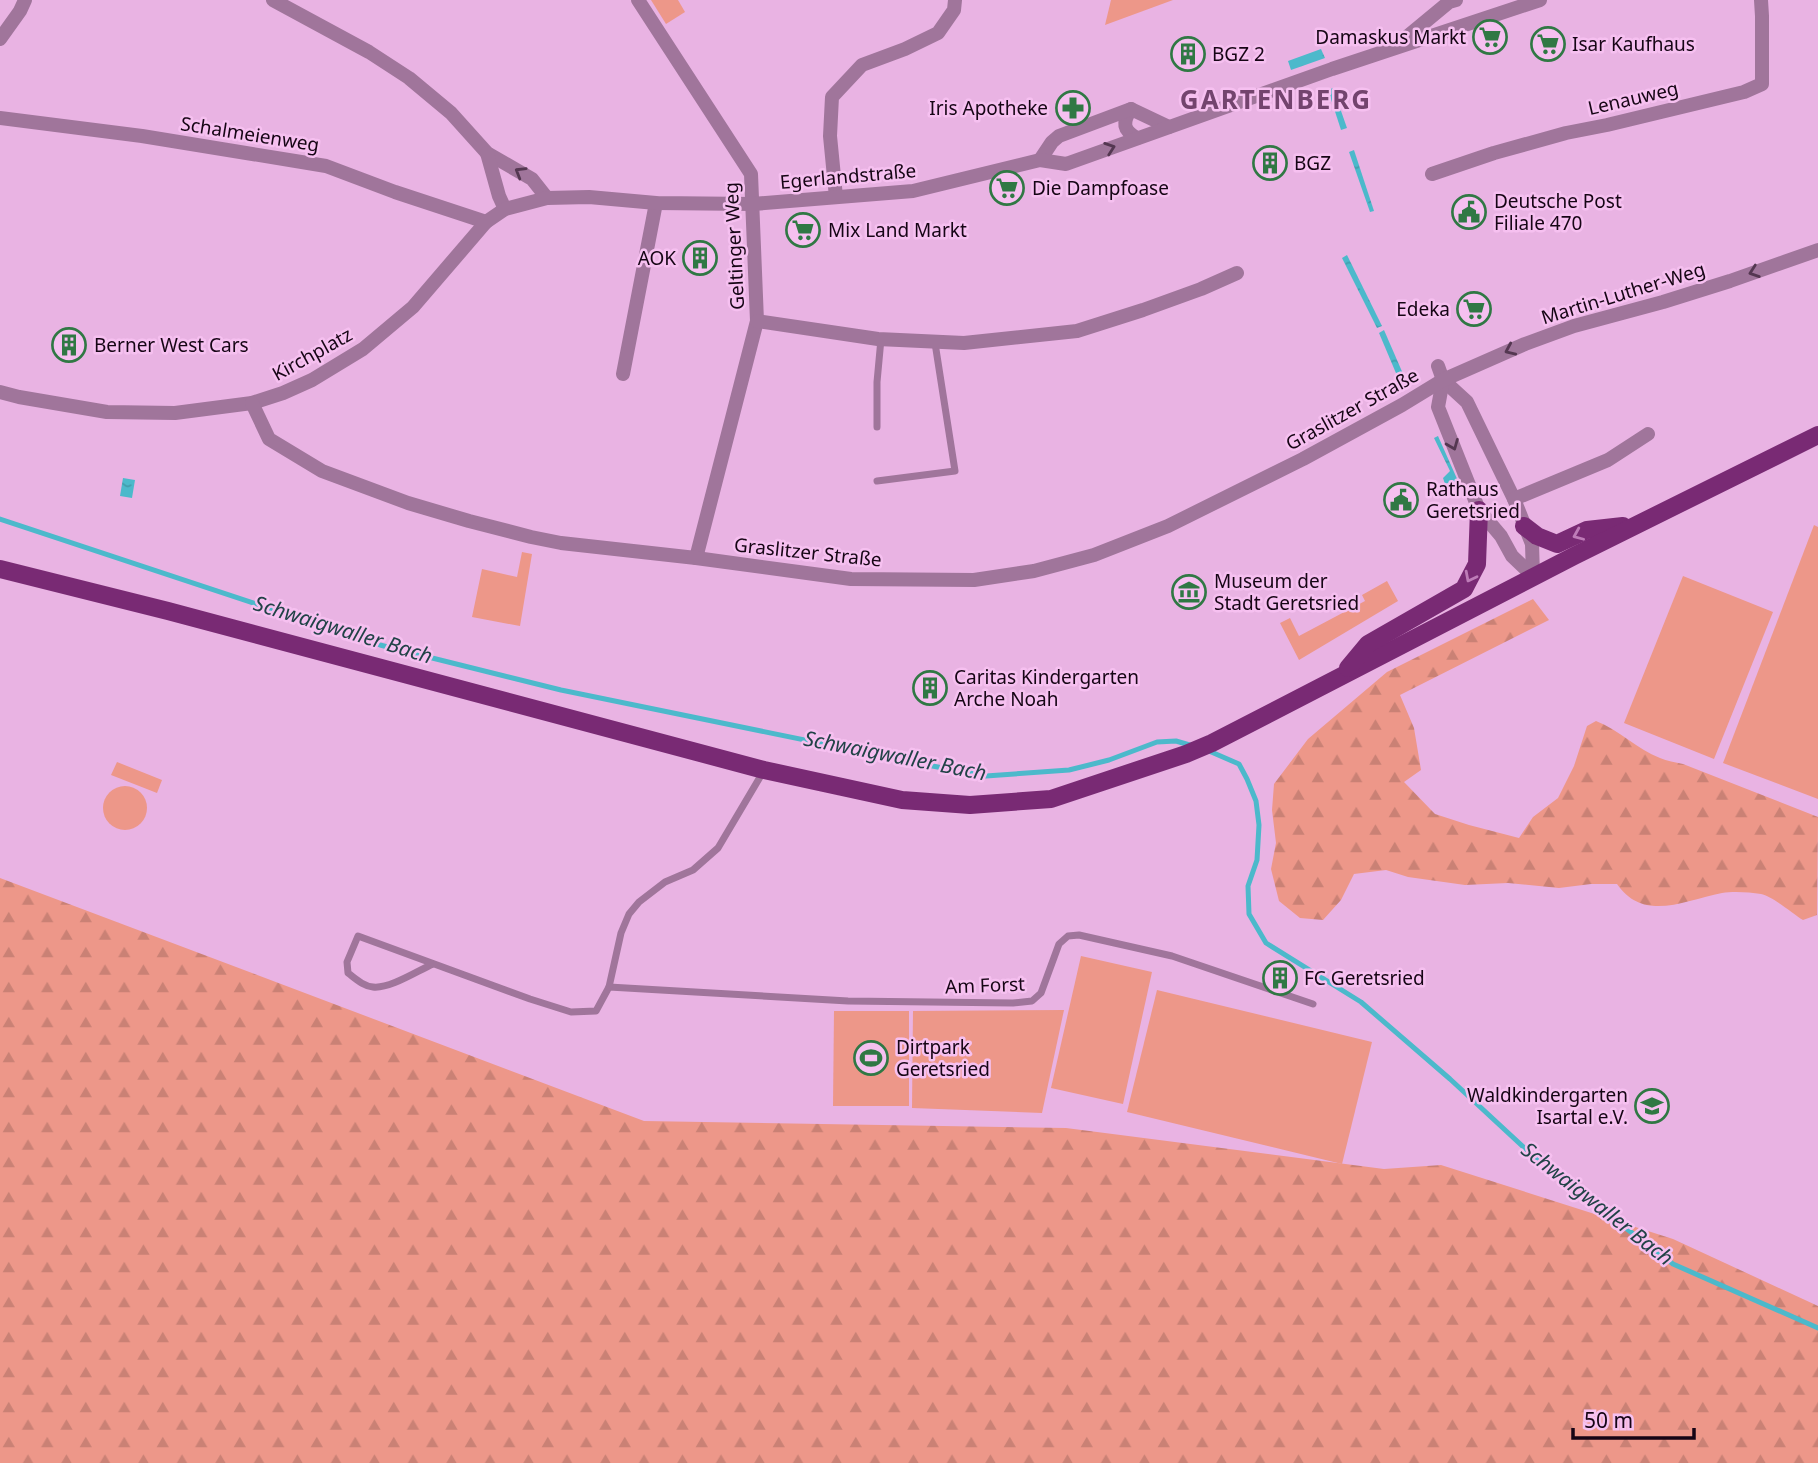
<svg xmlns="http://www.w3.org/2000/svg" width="1818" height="1463" viewBox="0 0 1818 1463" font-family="'Noto Sans',sans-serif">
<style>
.green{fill:#ed9789}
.forest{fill:url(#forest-firs)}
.water{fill:url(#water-ripples)}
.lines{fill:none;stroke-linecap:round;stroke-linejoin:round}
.stream{stroke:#4cb9cb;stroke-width:5}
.lane{stroke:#a0759b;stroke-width:7}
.street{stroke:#a0759b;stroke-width:14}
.primary{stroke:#792a74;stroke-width:18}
.oneway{stroke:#543751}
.oneway2{stroke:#be7cb8}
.labels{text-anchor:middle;stroke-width:5;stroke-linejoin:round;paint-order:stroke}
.poi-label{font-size:19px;fill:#160515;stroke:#f6c0f0;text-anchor:start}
.street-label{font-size:19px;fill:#160515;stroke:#f6c0f0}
.water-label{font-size:21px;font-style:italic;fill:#214247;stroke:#f6c0f0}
.district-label{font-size:26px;font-weight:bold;letter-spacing:2px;fill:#73446e;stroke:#f6c0f0}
</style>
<defs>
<pattern id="forest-firs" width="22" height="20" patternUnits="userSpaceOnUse" patternTransform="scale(1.75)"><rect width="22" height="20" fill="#ed9789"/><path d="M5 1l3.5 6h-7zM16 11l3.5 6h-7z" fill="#ca8175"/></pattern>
<pattern id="water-ripples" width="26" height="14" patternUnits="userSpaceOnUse" patternTransform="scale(1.75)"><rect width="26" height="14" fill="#4cb9cb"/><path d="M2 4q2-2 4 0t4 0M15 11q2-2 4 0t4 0" fill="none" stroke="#429ead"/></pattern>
</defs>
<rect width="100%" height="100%" fill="#e9b3e3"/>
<!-- green -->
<g class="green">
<path d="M651 0H678L685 12 666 24Z"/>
<path d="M1111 0H1173L1105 25Z"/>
<path d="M1814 525 1818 527V799L1723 763Z"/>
<path d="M522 552 532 554 520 626 472 617 482 569 517 577Z"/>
<path d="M1683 576 1773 612 1714 759 1624 723Z"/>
<path d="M1387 581 1398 601 1299 660 1280 623 1290 618 1299 636 1365 601 1362 595Z"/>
<path d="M117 762 162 780 157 793 111 775Z"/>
<circle cx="125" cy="808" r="22"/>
<path d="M1081 956 1152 972 1123 1104 1051 1088Z"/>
<path d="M1157 990 1372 1042 1342 1164 1127 1112Z"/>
<path d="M1064 1010 1042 1113 912 1108 913 1011Z"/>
<path d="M834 1011H909V1106H833Z"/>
</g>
<!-- forest -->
<g class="forest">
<path d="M1533 599 1549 620 1400 695 1414 728 1421 770 1404 782 1435 814 1469 825 1519 838 1533 817 1558 798 1574 766 1587 726 1596 721C1619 730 1637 749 1660 758 1667 761 1675 762 1683 764L1818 817 1817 915 1803 920C1792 913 1772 896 1761 894 1749 892 1733 891 1722 893 1685 900 1644 923 1617 884H1591L1559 888 1508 883 1465 885 1408 877 1386 870 1354 874 1341 900 1323 920 1300 918 1279 901 1271 869 1276 843 1272 810 1274 784 1308 739 1387 672Z"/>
<path d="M0 878 644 1121 1066 1128 1384 1169 1441 1165 1673 1239 1818 1306V1463H0Z"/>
</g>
<!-- water -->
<g class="water">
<path d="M1321 49 1325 58 1291 70 1288 61Z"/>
<path d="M1333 88 1347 128 1341 130 1328 90Z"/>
<path d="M1354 150 1374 211 1370 212 1349 152Z"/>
<path d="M1347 255 1382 326 1377 328 1342 258Z"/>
<path d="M1384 330 1407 383 1401 385 1379 333Z"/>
<path d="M1438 436 1458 481 1445 484 1443 478 1450 471 1434 438Z"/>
<path d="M123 478 135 480 132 498 120 496Z"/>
</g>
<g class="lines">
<!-- stream -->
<g class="stream">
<path d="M0 519 380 645 561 690 927 765 986 776 1069 770 1109 760 1157 742 1176 741 1193 746"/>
<path d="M1209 751 1239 764 1247 779 1256 801 1259 825 1257 860 1248 886 1249 914 1266 943 1361 1002 1450 1079 1544 1166 1673 1264 1818 1328"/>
</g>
<!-- lane -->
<g class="lane">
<path d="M877 427V382L881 339"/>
<path d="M877 481 955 471 935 343"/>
<path d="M433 964C417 971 390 989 373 987 363 986 356 979 348 973L347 962 358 936 530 999 571 1012 596 1011 609 987 848 1001 1013 1003 1032 1001 1041 993 1059 944 1068 936 1079 935 1172 956 1313 1004"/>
<path d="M609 987 621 933 629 914 639 902 665 882 693 870 718 848 763 772"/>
</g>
<!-- street -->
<g class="street">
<path d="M273 0 369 52 409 78 451 113 487 153 532 179 547 198"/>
<path d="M638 0 751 174 757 321 696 558"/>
<path d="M0 39 20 11 25 0"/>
<path d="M1402 41 1449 2 1456 0"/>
<path d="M1131 109C1122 123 1123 130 1137 138"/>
<path d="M0 118 142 136 326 166 395 192 486 222"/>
<path d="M487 153 499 196 505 209"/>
<path d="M1040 160 1052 142 1059 136 1131 109 1169 127"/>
<path d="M1432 174 1494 153 1566 133 1607 125 1744 92 1762 84V16L1761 0"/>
<path d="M836 197 830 136 832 97 862 65 905 49 938 33 954 10 955 0"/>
<path d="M757 321 878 339 964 343 1077 331 1143 310 1201 289 1237 273"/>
<path d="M1438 366 1443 380 1467 402 1514 499 1532 544 1533 576"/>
<path d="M623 374 656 203"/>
<path d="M1443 380 1438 407 1479 510 1501 536 1512 556 1533 576"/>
<path d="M0 392 19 397 107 412 175 413 252 403 283 393 312 380 363 349 413 307 486 222 505 209 547 198 589 197 656 203 753 204 913 191 1040 160 1066 164 1332 69 1540 0"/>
<path d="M252 403 269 439 322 471 408 503 469 521 531 537 561 543 696 558 851 579 974 580 1034 571 1094 555 1168 526 1303 459 1402 405 1443 380 1525 344 1574 326 1663 302 1730 281 1818 250"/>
<path d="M1514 499 1608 460 1648 434"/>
</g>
<!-- primary -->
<g class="primary">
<path d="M1524 526 1537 536 1557 544 1587 530 1623 526"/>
<path d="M0 569 168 611 764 770 902 800 970 805 1051 799 1186 754 1212 743 1574 556 1818 435"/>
<path d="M1348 668 1368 644 1464 589 1477 564 1479 510"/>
</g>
</g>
<!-- one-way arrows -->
<defs><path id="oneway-chevron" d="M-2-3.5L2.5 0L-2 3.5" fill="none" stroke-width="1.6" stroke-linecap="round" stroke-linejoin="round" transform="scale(1.75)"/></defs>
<g class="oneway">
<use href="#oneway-chevron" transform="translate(1110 148) rotate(-19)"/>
<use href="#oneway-chevron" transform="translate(520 172) rotate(-149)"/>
<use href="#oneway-chevron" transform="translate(1754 272) rotate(161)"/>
<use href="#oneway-chevron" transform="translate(1510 350) rotate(156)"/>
<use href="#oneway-chevron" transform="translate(1453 445) rotate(68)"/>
</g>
<g class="oneway2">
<use href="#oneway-chevron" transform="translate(1578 535) rotate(157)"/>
<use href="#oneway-chevron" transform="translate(1470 577) rotate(117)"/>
</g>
<!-- icons -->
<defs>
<g id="supermarket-ring" transform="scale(1.75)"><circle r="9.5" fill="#f6c0f0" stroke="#307844" stroke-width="1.5"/><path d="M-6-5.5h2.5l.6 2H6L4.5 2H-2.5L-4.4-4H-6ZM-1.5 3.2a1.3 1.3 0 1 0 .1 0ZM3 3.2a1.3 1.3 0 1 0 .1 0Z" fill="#307844"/></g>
<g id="building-ring" transform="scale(1.75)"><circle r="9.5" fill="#f6c0f0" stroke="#307844" stroke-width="1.5"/><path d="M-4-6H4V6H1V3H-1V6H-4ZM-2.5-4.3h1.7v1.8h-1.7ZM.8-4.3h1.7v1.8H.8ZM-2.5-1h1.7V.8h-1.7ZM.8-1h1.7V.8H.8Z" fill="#307844"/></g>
<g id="pharmacy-ring" transform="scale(1.75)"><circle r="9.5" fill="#f6c0f0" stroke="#307844" stroke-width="1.5"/><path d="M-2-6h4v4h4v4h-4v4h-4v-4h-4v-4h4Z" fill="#307844"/></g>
<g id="civic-ring" transform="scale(1.75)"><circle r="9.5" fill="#f6c0f0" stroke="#307844" stroke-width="1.5"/><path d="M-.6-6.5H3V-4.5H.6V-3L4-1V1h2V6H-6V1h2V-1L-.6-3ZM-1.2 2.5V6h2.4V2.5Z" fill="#307844"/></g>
<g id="museum-ring" transform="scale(1.75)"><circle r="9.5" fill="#f6c0f0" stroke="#307844" stroke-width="1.5"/><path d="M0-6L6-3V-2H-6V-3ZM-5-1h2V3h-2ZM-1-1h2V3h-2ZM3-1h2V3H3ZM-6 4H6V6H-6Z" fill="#307844"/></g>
<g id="stadium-ring" transform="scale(1.75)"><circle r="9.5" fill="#f6c0f0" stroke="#307844" stroke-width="1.5"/><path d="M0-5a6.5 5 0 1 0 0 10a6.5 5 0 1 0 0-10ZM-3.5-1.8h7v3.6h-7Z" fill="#307844"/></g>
<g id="school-ring" transform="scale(1.75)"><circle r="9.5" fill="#f6c0f0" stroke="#307844" stroke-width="1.5"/><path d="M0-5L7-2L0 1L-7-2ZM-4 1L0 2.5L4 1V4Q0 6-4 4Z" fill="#307844"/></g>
</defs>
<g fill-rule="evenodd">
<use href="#supermarket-ring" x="1490" y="37"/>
<use href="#supermarket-ring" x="1548" y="44"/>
<use href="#building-ring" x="1188" y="54"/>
<use href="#pharmacy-ring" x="1073" y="108"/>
<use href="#building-ring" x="1270" y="163"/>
<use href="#supermarket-ring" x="1007" y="188"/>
<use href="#civic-ring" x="1469" y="212"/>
<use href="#supermarket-ring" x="803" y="230"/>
<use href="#building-ring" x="700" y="258"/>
<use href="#supermarket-ring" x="1474" y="309"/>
<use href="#building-ring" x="69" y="345"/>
<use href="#civic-ring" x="1401" y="500"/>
<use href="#museum-ring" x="1189" y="592"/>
<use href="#building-ring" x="930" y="688"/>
<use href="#building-ring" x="1280" y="978"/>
<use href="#stadium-ring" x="871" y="1058"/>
<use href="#school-ring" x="1652" y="1106"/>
</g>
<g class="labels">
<!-- poi labels -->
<g class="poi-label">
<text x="1466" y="44" text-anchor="end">Damaskus Markt</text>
<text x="1572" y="51">Isar Kaufhaus</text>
<text x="1212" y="61">BGZ 2</text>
<text x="1048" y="115" text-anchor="end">Iris Apotheke</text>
<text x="1294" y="170">BGZ</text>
<text x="1032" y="195">Die Dampfoase</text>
<text x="1494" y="208">Deutsche Post<tspan x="1494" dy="22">Filiale 470</tspan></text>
<text x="828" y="237">Mix Land Markt</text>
<text x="676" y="265" text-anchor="end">AOK</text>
<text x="1450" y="316" text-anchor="end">Edeka</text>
<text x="94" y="352">Berner West Cars</text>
<text x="1426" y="496">Rathaus<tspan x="1426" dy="22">Geretsried</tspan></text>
<text x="1214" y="588">Museum der<tspan x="1214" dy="22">Stadt Geretsried</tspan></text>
<text x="954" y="684">Caritas Kindergarten<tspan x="954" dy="22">Arche Noah</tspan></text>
<text x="1304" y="985">FC Geretsried</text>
<text x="896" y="1054">Dirtpark<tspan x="896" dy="22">Geretsried</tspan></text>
<text x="1628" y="1102" text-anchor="end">Waldkindergarten<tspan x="1628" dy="22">Isartal e.V.</tspan></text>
</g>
<!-- street labels -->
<g class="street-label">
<text transform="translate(1633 98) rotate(-13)" y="7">Lenauweg</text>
<text transform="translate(250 134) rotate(9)" y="7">Schalmeienweg</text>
<text transform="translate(848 176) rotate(-5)" y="7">Egerlandstraße</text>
<text transform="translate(734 246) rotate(-93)" y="7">Geltinger Weg</text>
<text transform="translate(1623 293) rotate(-17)" y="7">Martin-Luther-Weg</text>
<text transform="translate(312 354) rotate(-29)" y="7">Kirchplatz</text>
<text transform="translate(1352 409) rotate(-29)" y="7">Graslitzer Straße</text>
<text transform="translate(808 552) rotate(6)" y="7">Graslitzer Straße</text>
<text transform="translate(985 985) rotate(-2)" y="7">Am Forst</text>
</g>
<!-- water labels -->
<g class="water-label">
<text transform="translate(343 630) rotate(17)" y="7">Schwaigwaller Bach</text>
<text transform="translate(895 756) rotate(11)" y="7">Schwaigwaller Bach</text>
<text transform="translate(1597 1204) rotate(38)" y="7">Schwaigwaller Bach</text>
</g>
<!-- district labels -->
<g class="district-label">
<text x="1276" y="109">GARTENBERG</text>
</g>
</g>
<!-- scale -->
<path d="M1573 1428v10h121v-10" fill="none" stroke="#160515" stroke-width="3.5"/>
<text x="1584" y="1428" font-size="21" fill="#160515" stroke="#f6c0f0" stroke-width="5" paint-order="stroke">50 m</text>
</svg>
